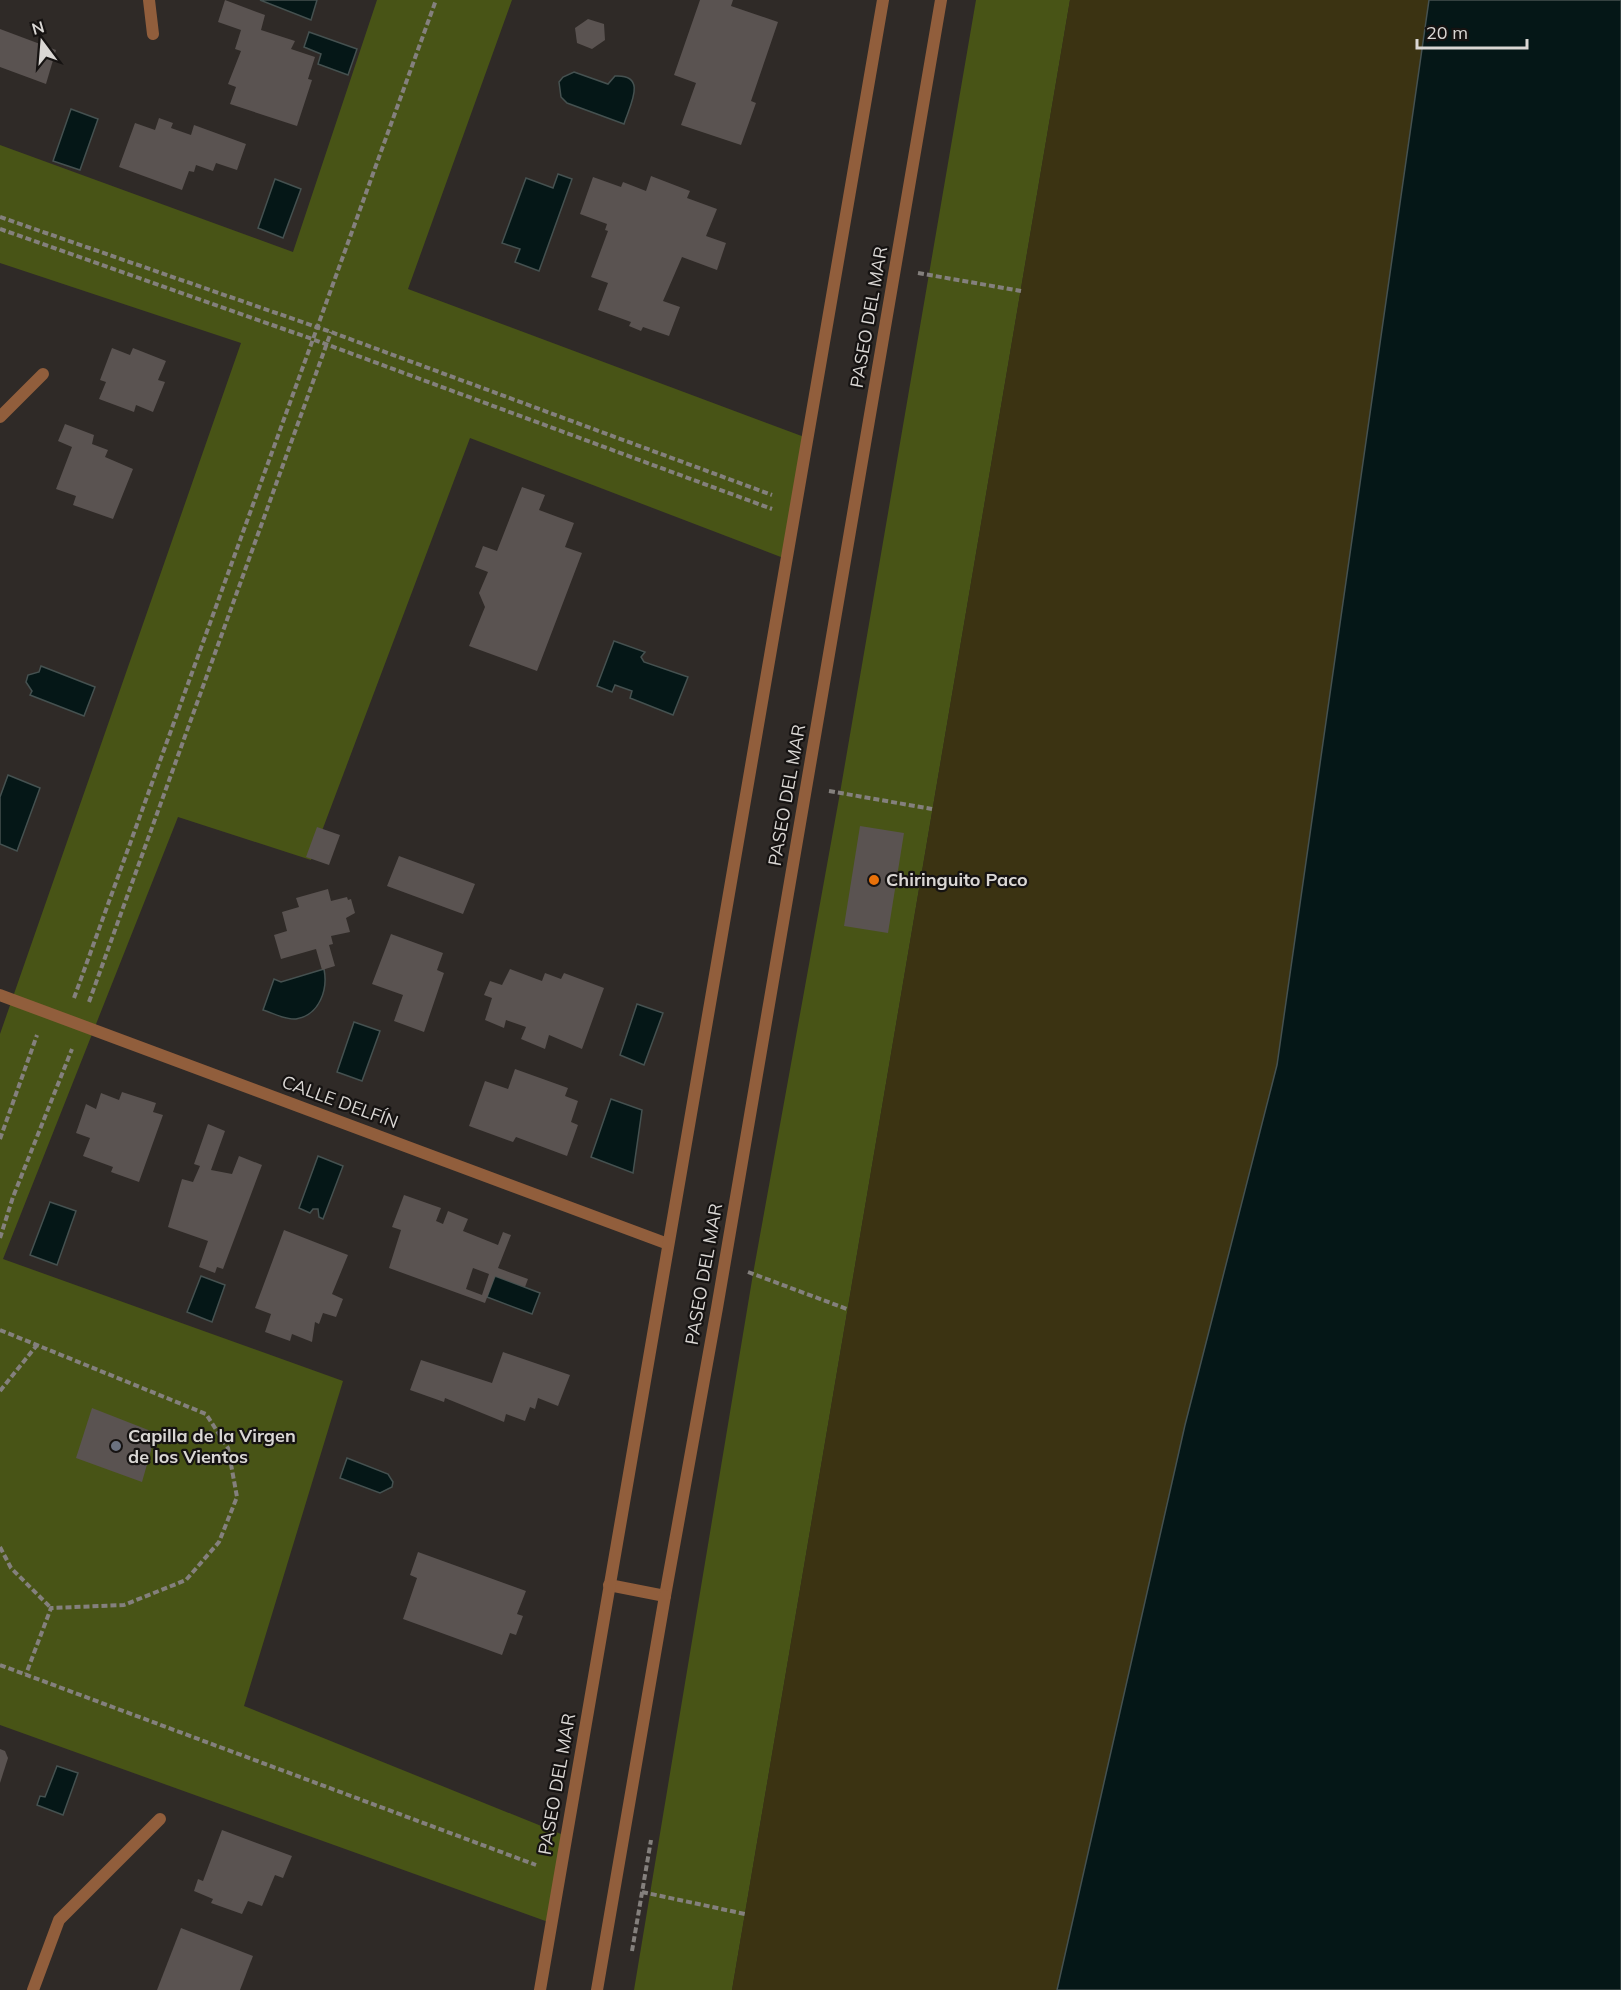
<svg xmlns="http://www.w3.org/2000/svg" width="1621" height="1990" viewBox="0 0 1621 1990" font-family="Mulish,sans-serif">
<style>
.green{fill:#485416}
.sand{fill:#3b3312}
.water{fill:#051717;stroke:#455150;stroke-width:1.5}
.building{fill:#5a5351;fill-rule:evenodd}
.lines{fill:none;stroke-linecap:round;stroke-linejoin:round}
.path{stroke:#84807d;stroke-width:4;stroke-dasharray:6 3;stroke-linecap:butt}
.pedestrian{stroke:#915e3c;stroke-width:12}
.minor{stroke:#915e3c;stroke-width:12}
.food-dot{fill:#e8710a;stroke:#161312;stroke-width:2}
.worship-dot{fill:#6b7280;stroke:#161312;stroke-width:2}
.labels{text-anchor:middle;stroke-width:4.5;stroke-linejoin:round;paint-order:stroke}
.street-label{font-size:18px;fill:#dad7d4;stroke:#161312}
.poi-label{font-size:18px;font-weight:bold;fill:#dad7d4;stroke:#161312;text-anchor:start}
</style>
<rect width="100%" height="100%" fill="#2f2a27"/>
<!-- green -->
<g class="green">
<path d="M377 0H512L408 289 807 438 786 559 470 438 311 860 178 817 3 1259 343 1381 244 1706 566 1836 551 1923 0 1725V1034L241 343 0 263V145L293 252Z"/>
<path d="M976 0H1070L732 1990H634L753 1274 840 793Z"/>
</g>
<!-- sand -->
<path class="sand" d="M1070 0H1429L1277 1065 1185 1425 1057 1990H732Z"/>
<!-- water -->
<g class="water">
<path d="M260 0H317L311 20Z"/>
<path d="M1429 0H1621V1990H1057L1185 1425 1277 1065Z"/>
<path d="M309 32 357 49 348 75 318 64 321 54 304 47Z"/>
<path d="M574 72 608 84 615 76C648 74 630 105 624 124L567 103 561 97 559 82 563 77Z"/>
<path d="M71 109 98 119 80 170 53 161Z"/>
<path d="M558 174 572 179 539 271 515 262 520 249 502 243 526 178 553 188Z"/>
<path d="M275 179 301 189 283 238 258 228Z"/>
<path d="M614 641 645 652 641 657 644 662 688 677 673 715 630 698 632 691 615 685 612 692 597 686Z"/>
<path d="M41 666 95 687 84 716 30 695 32 691 26 682 28 675 39 672Z"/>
<path d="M8 775 40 788 17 851 0 844V797Z"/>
<path d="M324 969C328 989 320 1015 296 1019 285 1020 273 1013 263 1010L274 979 281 982Z"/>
<path d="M637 1004 663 1013 644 1065 620 1055Z"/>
<path d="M354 1022 380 1031 362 1081 337 1072Z"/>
<path d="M611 1099 642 1110 633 1173 591 1157Z"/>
<path d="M318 1156 343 1166 323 1219 319 1217 318 1209H313L310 1213 299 1208Z"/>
<path d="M50 1202 76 1211 57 1265 30 1255Z"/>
<path d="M201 1276 225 1285 212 1322 187 1312Z"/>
<path d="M495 1276 540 1293 532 1314 487 1297Z"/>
<path d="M347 1458 388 1474 393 1482 392 1487 380 1493 340 1478Z"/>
<path d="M57 1766 78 1773 63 1815 37 1805 40 1796 45 1797Z"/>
</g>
<!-- building -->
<g class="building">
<path d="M225 0 265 15 261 30 295 41 291 49 315 57 308 79 312 80 297 126 230 104 236 87 228 84 241 51 235 49 241 30 218 22Z"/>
<path d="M700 0H733L731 6 778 22 751 101 756 103 741 145 681 125 696 83 674 75Z"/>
<path d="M588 19 604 24 605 40 592 49 577 43 575 28Z"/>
<path d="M0 29 56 50 46 84 0 67Z"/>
<path d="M159 118 173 123 171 128 191 135 194 125 246 144 237 170 216 163 213 171 196 165 194 172 189 171 182 190 119 167 135 123 155 130Z"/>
<path d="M651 176 690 191 687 198 717 209 706 236 726 243 717 270 682 257 663 301 680 307 669 336 643 327 641 331 629 326 631 322 598 310 608 283 591 277 608 231 605 230 607 224 580 214 593 177 621 187 623 182 646 191Z"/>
<path d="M112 348 130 355 133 348 166 361 158 380 165 382 153 412 136 405 134 412 99 399 106 382 100 380Z"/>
<path d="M65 424 94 435 92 444 108 450 105 457 133 469 113 519 73 505 76 496 56 489 72 447 58 441Z"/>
<path d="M522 487 545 495 539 510 574 523 565 547 582 553 537 671 469 646 485 607 479 593 488 572 475 567 483 546 497 551Z"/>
<path d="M860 826 904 833 888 933 844 926Z"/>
<path d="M317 827 340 835 329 865 306 857Z"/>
<path d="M399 856 475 884 463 914 387 886Z"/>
<path d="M328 889 331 901 347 897 348 900 351 899 355 913 346 918 350 932 331 936 333 944 329 945 335 966 322 970 316 949 281 959 274 935 287 931 282 912 299 907 296 898Z"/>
<path d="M391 934 443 953 437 970 444 973 424 1032 394 1021 403 995 372 984Z"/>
<path d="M510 969 542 981 545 973 561 979 564 973 604 988 582 1049 549 1035 545 1049 521 1039 526 1027 506 1020 504 1028 485 1020 492 998 484 995 490 981 502 985Z"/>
<path d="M515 1069 568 1088 565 1096 578 1101 571 1122 578 1125 567 1156 516 1137 513 1142 469 1126 485 1081 508 1089Z"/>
<path d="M122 1092 156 1103 153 1112 163 1115 139 1182 111 1172 113 1167 83 1156 90 1138 76 1133 86 1104 96 1109 101 1093 119 1100Z"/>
<path d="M208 1124 225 1131 211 1170 232 1174 239 1156 262 1165 223 1269 217 1267 215 1273 199 1267 208 1241 168 1227 182 1179 193 1182 200 1166 194 1164Z"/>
<path d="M404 1195 441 1208 436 1221 443 1224 448 1211 468 1219 463 1231 498 1245 503 1232 511 1235 498 1268 528 1279 525 1287 495 1276 485 1303 389 1268 401 1230 392 1227ZM473 1268 489 1274 482 1295 466 1289Z"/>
<path d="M284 1230 348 1255 332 1294 343 1299 336 1317 323 1313 319 1324 315 1322 312 1342 292 1334 290 1341 265 1332 271 1314 255 1308Z"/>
<path d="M503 1352 570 1375 558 1406 538 1398 535 1409 530 1407 525 1421 506 1414 504 1422 445 1398 444 1402 410 1390 421 1360 492 1383Z"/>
<path d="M92 1408 156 1433 142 1482 76 1458Z"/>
<path d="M418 1552 526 1591 517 1614 523 1616 516 1635 510 1633 502 1655 403 1619 417 1578 410 1575Z"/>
<path d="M0 1749 5 1751 8 1758 0 1783Z"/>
<path d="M222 1830 292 1856 283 1878 275 1875 262 1906 248 1901 242 1914 211 1903 213 1899 194 1891 198 1879 203 1881Z"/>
<path d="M181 1928 253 1956 240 1990H157Z"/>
</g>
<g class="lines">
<!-- path -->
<g class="path">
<path d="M0 217 331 332 772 495"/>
<path d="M0 229 312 339 772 509"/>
<path d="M918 273 1021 291"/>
<path d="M829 791 932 809"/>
<path d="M74 998 436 0"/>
<path d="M89 1002 331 332"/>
<path d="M0 1139 37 1035"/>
<path d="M0 1238 13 1197 72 1049"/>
<path d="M748 1272 847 1309"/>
<path d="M0 1330 206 1414 228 1448 237 1497 219 1542 186 1580 124 1605 51 1608 26 1674"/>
<path d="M0 1391 37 1345"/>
<path d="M0 1547 11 1568 51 1608"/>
<path d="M0 1665 536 1865"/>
<path d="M642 1892 745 1914"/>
<path d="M632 1951 651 1840"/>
</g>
<!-- pedestrian -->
<g class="pedestrian">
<path d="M609 1585 665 1596 717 1308 941 0"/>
<path d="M597 1990 665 1596"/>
</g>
<!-- minor -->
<g class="minor">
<path d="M149 0 153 34"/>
<path d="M0 417 43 374"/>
<path d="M0 995 668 1244"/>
<path d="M33 1990 59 1920 160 1819"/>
<path d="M540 1990 883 0"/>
</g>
</g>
<!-- markers -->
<circle class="food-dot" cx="874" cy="880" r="6"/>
<circle class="worship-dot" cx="116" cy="1446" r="6"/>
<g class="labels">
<!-- street labels -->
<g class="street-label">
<text transform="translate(869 317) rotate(-80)" y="6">PASEO DEL MAR</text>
<text transform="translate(787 795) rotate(-80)" y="6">PASEO DEL MAR</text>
<text transform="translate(340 1102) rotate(20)" y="6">CALLE DELFÍN</text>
<text transform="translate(704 1274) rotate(-80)" y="6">PASEO DEL MAR</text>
<text transform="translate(557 1784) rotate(-80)" y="6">PASEO DEL MAR</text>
</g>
<!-- poi labels -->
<g class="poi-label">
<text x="886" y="886">Chiringuito Paco</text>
<text x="128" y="1442">Capilla de la Virgen<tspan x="128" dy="21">de los Vientos</tspan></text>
</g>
</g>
<!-- north arrow -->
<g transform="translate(42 42) rotate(344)" stroke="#161312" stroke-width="4.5" paint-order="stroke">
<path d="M0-4.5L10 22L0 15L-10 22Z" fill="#dad7d4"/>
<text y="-9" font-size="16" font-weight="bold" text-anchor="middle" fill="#dad7d4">N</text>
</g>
<!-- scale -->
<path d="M1417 39v9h110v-9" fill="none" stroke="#dad7d4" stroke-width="3"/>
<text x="1426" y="39" font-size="18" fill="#dad7d4" stroke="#161312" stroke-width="4.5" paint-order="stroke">20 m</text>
</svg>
